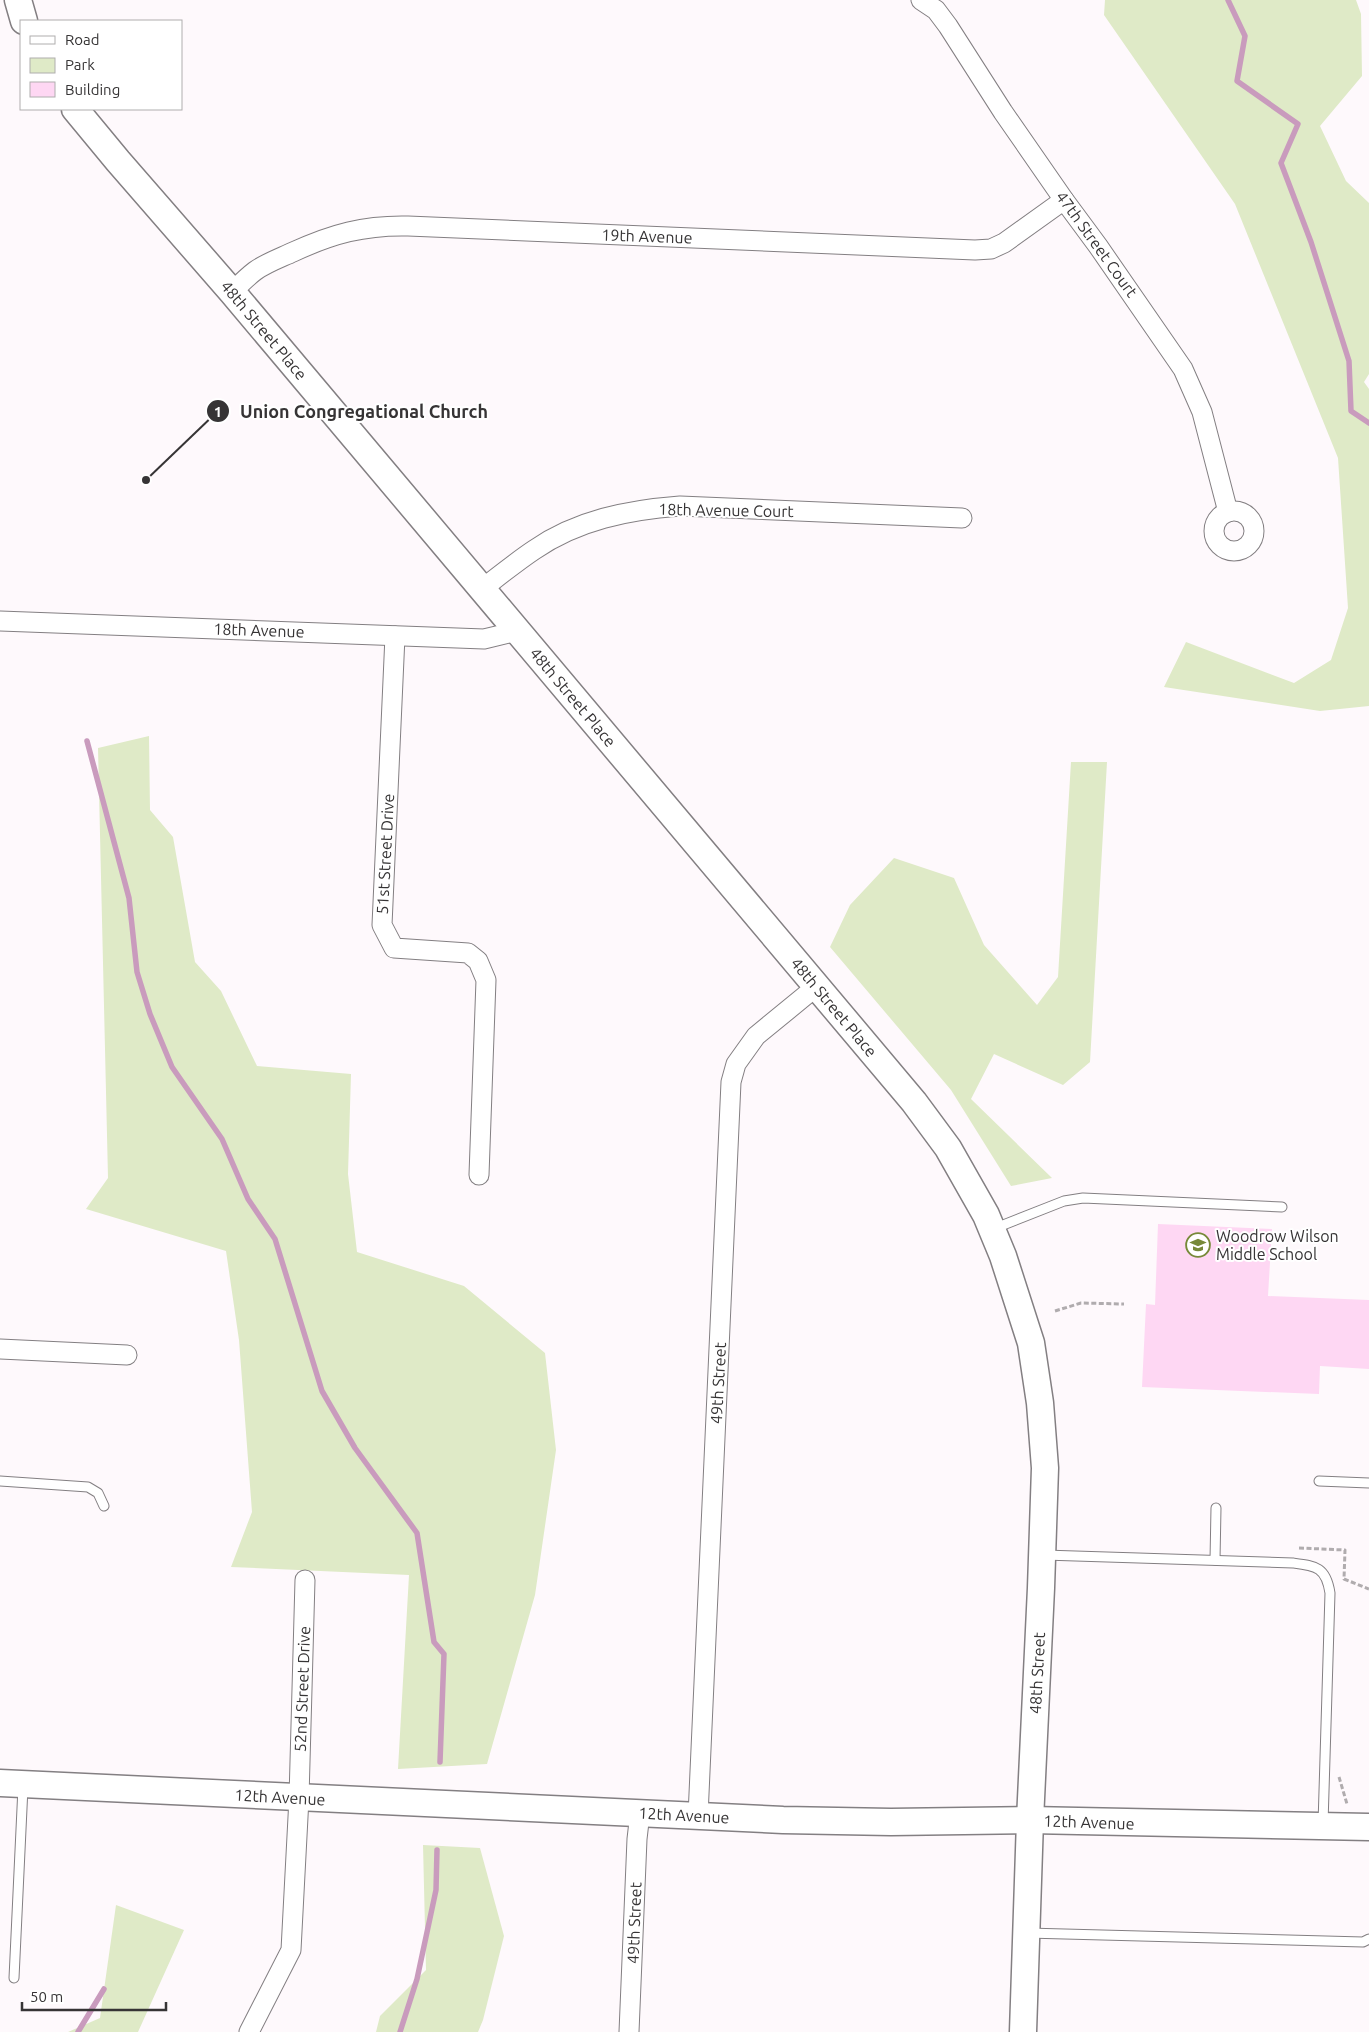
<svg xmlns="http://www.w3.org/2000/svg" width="1369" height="2032" viewBox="0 0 1369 2032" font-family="Ubuntu,sans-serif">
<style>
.green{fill:#dfeac7}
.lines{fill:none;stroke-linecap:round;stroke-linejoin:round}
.stream{stroke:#c99bbd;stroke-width:5.5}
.building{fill:#fed7f3}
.lane-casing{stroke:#837f82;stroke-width:11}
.street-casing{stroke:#837f82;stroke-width:21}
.secondary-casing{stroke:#837f82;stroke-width:29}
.path{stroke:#b0acae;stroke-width:3;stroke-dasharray:5 2.5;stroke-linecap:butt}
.lane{stroke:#fff;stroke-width:9}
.street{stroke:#fff;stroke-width:19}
.secondary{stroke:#fff;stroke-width:26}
.labels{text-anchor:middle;stroke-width:4;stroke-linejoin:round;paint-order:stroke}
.street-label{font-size:16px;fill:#363435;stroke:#fff}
.poi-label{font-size:16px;fill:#363435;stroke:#fff;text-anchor:start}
.leader{fill:none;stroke:#363435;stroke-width:2}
.callout-dot{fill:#363435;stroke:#fff;stroke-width:2}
.mark-label{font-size:15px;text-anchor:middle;font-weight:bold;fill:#fff}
.callout-label{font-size:18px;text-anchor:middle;font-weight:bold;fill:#363435;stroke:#fff;stroke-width:4;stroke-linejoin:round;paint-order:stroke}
</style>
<rect width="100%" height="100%" fill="#fef9fc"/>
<!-- green -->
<g class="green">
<path d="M1105 0H1356L1361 14 1362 76 1320 126 1346 181 1369 203V374L1364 382 1369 389V706L1320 711 1164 687 1186 642 1294 683 1331 660 1348 608 1338 458 1235 204 1104 15Z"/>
<path d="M149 736 150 810 173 837 195 962 221 991 257 1066 351 1074 348 1174 357 1252 464 1286 545 1353 556 1450 535 1595 487 1764 398 1769 409 1575 231 1567 252 1512 239 1340 226 1251 86 1209 108 1178 98 748Z"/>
<path d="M1071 762H1107L1090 1062 1063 1085 994 1054 971 1099 1052 1178 1011 1186 951 1090 830 947 850 905 894 858 954 878 984 945 1037 1005 1058 977Z"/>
<path d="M423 1845 480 1848 504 1936 483 2020 478 2032H376L380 2016 426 1970Z"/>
<path d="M116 1905 184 1930 138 2032H68L100 2018Z"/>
</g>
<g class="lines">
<!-- stream -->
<g class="stream">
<path d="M1228 0 1245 36 1237 81 1298 124 1281 163 1311 242 1349 361 1351 411 1369 423"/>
<path d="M87 741 129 898 137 972 150 1014 172 1067 222 1139 248 1199 275 1239 322 1391 355 1448 417 1533 434 1642 444 1654 440 1762"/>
<path d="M78 2032 104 1989"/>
<path d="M400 2032 417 1979 436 1890 437 1850"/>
</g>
</g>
<!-- building -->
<path class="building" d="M1158 1224 1272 1229 1268 1296 1369 1300V1369L1320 1366 1319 1394 1142 1387 1146 1304 1155 1305Z"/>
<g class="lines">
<!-- lane casing -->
<g class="lane-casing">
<g id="lane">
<path d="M993 1229 1064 1201 1083 1198 1282 1207"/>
<path d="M0 1481 88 1487 98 1493 104 1506"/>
<path d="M1319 1481 1369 1483"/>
<path d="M1044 1555 1293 1563C1316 1566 1326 1567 1330 1593L1323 1824"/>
<path d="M1215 1560 1216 1508"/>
<path d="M1027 1933 1363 1942 1369 1939"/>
<path d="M14 1978 23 1787"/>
</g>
</g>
<!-- street casing -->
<g class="street-casing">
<g id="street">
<path d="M921 0 936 10 948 26 1003 112 1064 200 1098 246 1183 369 1202 412 1228 512"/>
<path d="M232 292C239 285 247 277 255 271 266 263 280 258 293 252 332 234 364 225 408 226L975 250 991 249 1004 243 1064 200"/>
<circle cx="1234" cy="531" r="20"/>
<path d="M482 589C499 576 516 562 534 550 577 520 628 510 680 506L962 518"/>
<path d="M0 621 484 639 517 631"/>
<path d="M395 636 382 925 394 948 468 953 478 961 486 980 479 1175"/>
<path d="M0 1349 127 1355"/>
<path d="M698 1816 731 1082 736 1064 756 1036 817 986"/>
<path d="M249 2032 291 1950 299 1798 305 1580"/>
<path d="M629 2032 637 1839 640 1813"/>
</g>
</g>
<!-- secondary casing -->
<g class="secondary-casing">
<g id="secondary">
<path d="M18 0 24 21"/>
<path d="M75 109 118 161 232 292 914 1102 948 1148 986 1215 1003 1256 1031 1343 1040 1403 1045 1468 1041 1588 1030 1820 1023 2032"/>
<path d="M0 1783 783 1820 891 1822 1030 1820 1369 1827"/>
</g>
</g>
<!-- path -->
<g class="path">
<path d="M1055 1311 1081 1303 1124 1304"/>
<path d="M1299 1548 1345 1550 1344 1579 1369 1589"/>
<path d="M1339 1777 1347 1804"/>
</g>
<!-- lane -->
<use href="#lane" class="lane"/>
<!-- street -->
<use href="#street" class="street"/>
<!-- secondary -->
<use href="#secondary" class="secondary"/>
</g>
<!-- icons -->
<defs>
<g id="school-ring" transform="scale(1.25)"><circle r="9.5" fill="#fff" stroke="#778939" stroke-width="1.5"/><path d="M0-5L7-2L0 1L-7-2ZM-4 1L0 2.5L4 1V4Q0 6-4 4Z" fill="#778939"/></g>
</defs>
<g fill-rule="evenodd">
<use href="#school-ring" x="1198" y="1245"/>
</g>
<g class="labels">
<!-- street labels -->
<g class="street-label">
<text transform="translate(647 236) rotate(2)" y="6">19th Avenue</text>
<text transform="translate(1097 244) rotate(54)" y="6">47th Street Court</text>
<text transform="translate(264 330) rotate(50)" y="6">48th Street Place</text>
<text transform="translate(726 510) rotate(1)" y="6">18th Avenue Court</text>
<text transform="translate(259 630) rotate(2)" y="6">18th Avenue</text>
<text transform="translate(573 697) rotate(50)" y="6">48th Street Place</text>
<text transform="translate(385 854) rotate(-87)" y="6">51st Street Drive</text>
<text transform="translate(834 1007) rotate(50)" y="6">48th Street Place</text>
<text transform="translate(718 1383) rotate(-87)" y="6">49th Street</text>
<text transform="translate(1037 1673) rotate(-87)" y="6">48th Street</text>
<text transform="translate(302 1689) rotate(-88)" y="6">52nd Street Drive</text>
<text transform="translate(280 1797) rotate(3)" y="6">12th Avenue</text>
<text transform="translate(684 1815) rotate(3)" y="6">12th Avenue</text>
<text transform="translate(1089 1822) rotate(2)" y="6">12th Avenue</text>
<text transform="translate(634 1923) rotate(-88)" y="6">49th Street</text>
</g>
<!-- poi labels -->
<g class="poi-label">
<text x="1216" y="1242">Woodrow Wilson<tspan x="1216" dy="18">Middle School</tspan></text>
</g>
</g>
<!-- callouts -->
<path class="leader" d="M146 480L218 411"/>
<g class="callout-dot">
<circle cx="146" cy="480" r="5"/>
<circle cx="218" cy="411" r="12"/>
</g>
<g class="mark-label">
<text x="218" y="417">1</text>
</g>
<g class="callout-label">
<text x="364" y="418">Union Congregational Church</text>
</g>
<!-- legend -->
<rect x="20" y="20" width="162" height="90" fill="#ffffff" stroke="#afaeae"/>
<rect x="30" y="36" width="25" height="8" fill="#ffffff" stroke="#afaeae"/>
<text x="65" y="45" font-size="15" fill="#363435">Road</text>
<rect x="30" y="58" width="25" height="15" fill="#dfeac7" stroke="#afaeae"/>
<text x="65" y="70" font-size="15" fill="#363435">Park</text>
<rect x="30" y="82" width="25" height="15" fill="#fed7f3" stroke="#afaeae"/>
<text x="65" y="95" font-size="15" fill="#363435">Building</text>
<!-- scale -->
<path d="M22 2002v8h144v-8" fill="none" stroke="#363435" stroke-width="2.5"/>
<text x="30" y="2002" font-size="15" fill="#363435" stroke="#ffffff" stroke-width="4" paint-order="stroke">50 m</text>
</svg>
